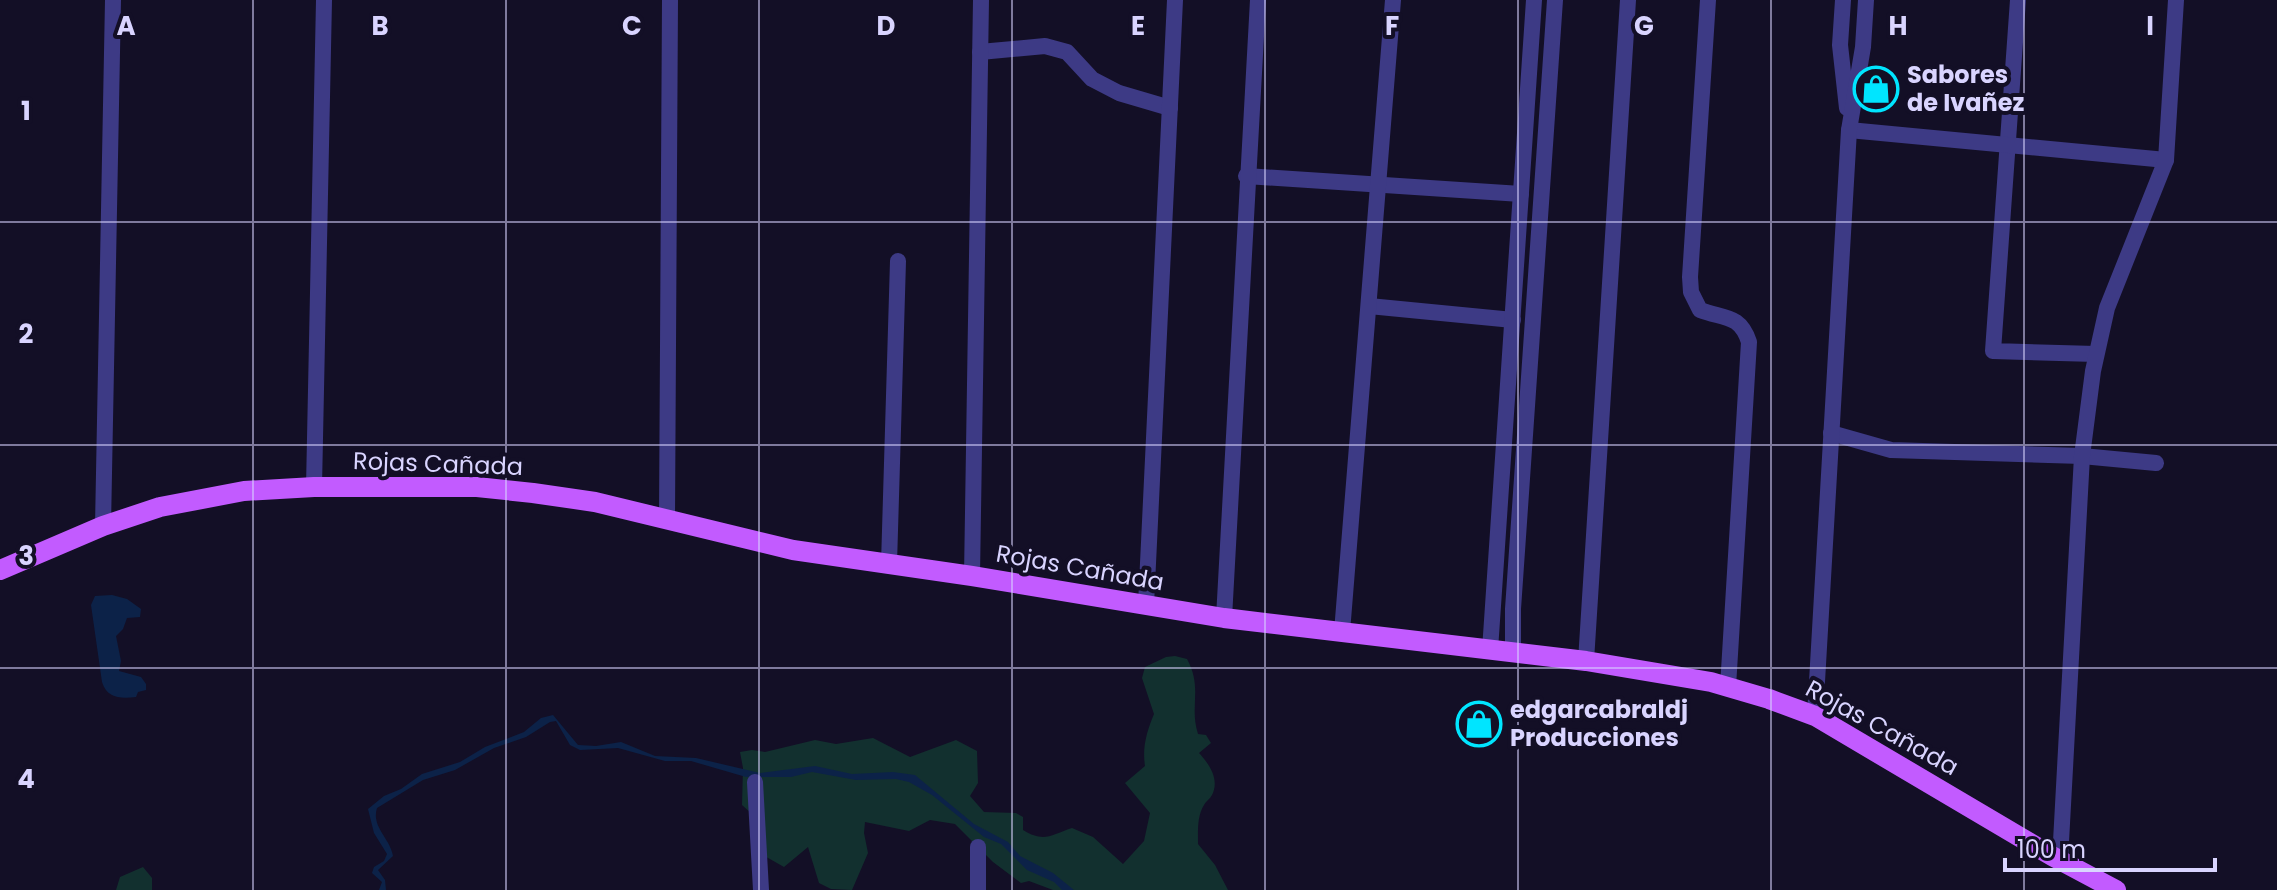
<svg xmlns="http://www.w3.org/2000/svg" width="2277" height="890" viewBox="0 0 2277 890" font-family="Poppins,sans-serif">
<style>
.green{fill:#12302f}
.water{fill:#0c2248}
.lines{fill:none;stroke-linecap:round;stroke-linejoin:round}
.minor{stroke:#3d3a85;stroke-width:16}
.major{stroke:#c25bff;stroke-width:20}
.grid{fill:none;stroke:#d9d4ff;stroke-width:2;stroke-opacity:0.55}
.labels{text-anchor:middle;stroke-width:8;stroke-linejoin:round;paint-order:stroke}
.poi-label{font-size:24px;font-weight:bold;fill:#d9d4ff;stroke:#130f26;text-anchor:start}
.street-label{font-size:24px;fill:#d9d4ff;stroke:#130f26}
.grid-label{font-size:26px;text-anchor:middle;font-weight:bold;fill:#d9d4ff;stroke:#130f26;stroke-width:8;stroke-linejoin:round;paint-order:stroke}
</style>
<rect width="100%" height="100%" fill="#130f26"/>
<!-- green -->
<g class="green">
<path d="M1175 656 1187 659C1203 688 1189 706 1198 734L1206 735 1211 743 1199 753C1209 764 1220 779 1212 795 1210 799 1206 801 1204 805 1197 816 1198 831 1198 844L1215 865 1228 890H1053L1029 881 1021 883 993 862 955 824 930 820 909 831 865 822 864 833 868 853 852 890 831 889 819 883 808 847 784 867 756 851 753 815 742 805 743 768 740 752 752 750 765 752 815 740 836 744 873 738 910 757 956 740 977 751 978 783 970 796 984 812 1016 813 1023 817V830C1044 843 1051 835 1072 828L1093 837 1123 864 1144 841 1150 813 1125 783 1145 766C1142 747 1147 731 1154 714L1142 678 1145 667 1166 657Z"/>
<path d="M143 867 152 878V890H116L120 877Z"/>
</g>
<!-- water -->
<g class="water">
<path d="M112 595 127 599 141 609 140 617 127 618 123 629 116 636 121 661 119 671 141 677 146 684V690L138 692 136 697C120 699 107 698 102 682L91 605 95 596Z"/>
<path d="M553 715 578 745 596 746 621 742 655 756 696 758 760 773 815 766 852 774 893 772 915 775 974 824 1008 842 1020 856 1053 873 1074 890H1062L1054 882 1027 870 1001 844 984 837 932 795 909 782 896 779 856 780 812 772 791 777H746L691 761H665L618 748 580 750 570 745 556 721 550 722 526 737 494 748 455 770 423 780 377 808C371 827 390 838 393 856L378 870 385 880 386 890H379L382 882 372 873 374 867 384 861 387 854 374 833 368 809 384 796 401 789 422 774 460 762 485 747 524 732 541 718Z"/>
</g>
<g class="lines">
<!-- minor -->
<g class="minor">
<path d="M1708 0 1690 277 1691 292 1700 310C1724 319 1740 314 1749 342L1728 687"/>
<path d="M1843 0 1840 45 1847 108"/>
<path d="M2018 0 1993 351 2096 354"/>
<path d="M980 52 1045 46 1067 52 1092 79 1119 93 1170 108"/>
<path d="M1849 130 2166 160"/>
<path d="M1246 176 1521 194"/>
<path d="M1369 306 1513 320"/>
<path d="M1831 433 1891 450 2082 456 2156 463"/>
<path d="M314 487 324 0"/>
<path d="M667 520 670 0"/>
<path d="M103 526 113 0"/>
<path d="M889 564 898 261"/>
<path d="M972 576 981 0"/>
<path d="M1146 605 1175 0"/>
<path d="M1224 618 1258 0"/>
<path d="M1342 632 1393 0"/>
<path d="M1490 650 1534 0"/>
<path d="M1513 652V609L1555 0"/>
<path d="M1586 661 1628 0"/>
<path d="M1815 716 1849 130 1863 47 1866 0"/>
<path d="M755 782 761 890"/>
<path d="M2060 860 2082 456 2093 371 2107 308 2166 160 2176 0"/>
<path d="M978 890V847"/>
</g>
<!-- major -->
<path class="major" d="M0 570 103 526 160 507 244 491 314 487H477L533 493 595 502 793 550 972 576 1224 618 1586 661 1711 682 1769 699 1815 716 2052 856 2116 890"/>
</g>
<!-- grid -->
<path class="grid" d="M253 0V890M506 0V890M759 0V890M1012 0V890M1265 0V890M1518 0V890M1771 0V890M2024 0V890M0 222H2277M0 445H2277M0 668H2277"/>
<!-- icons -->
<defs>
<g id="shop-ring" transform="scale(2.3)"><circle r="9.5" fill="#130f26" stroke="#00e5ff" stroke-width="1.5"/><path d="M-5-2.5h2.3a2.7 3.5 0 0 1 5.4 0H5L5.5 6h-11ZM-1.5-2.5h3a1.5 2.3 0 0 0-3 0Z" fill="#00e5ff"/></g>
</defs>
<g fill-rule="evenodd">
<use href="#shop-ring" x="1876" y="89"/>
<use href="#shop-ring" x="1479" y="724"/>
</g>
<g class="labels">
<!-- poi labels -->
<g class="poi-label">
<text x="1907" y="83">Sabores<tspan x="1907" dy="28">de Ivañez</tspan></text>
<text x="1510" y="718">edgarcabraldj<tspan x="1510" dy="28">Producciones</tspan></text>
</g>
<!-- street labels -->
<g class="street-label">
<text transform="translate(438 464) rotate(2)" y="8">Rojas Cañada</text>
<text transform="translate(1080 568) rotate(10)" y="8">Rojas Cañada</text>
<text transform="translate(1882 728) rotate(29)" y="8">Rojas Cañada</text>
</g>
</g>
<g class="grid-label">
<text x="126" y="35">A</text>
<text x="380" y="35">B</text>
<text x="632" y="35">C</text>
<text x="886" y="35">D</text>
<text x="1138" y="35">E</text>
<text x="1392" y="35">F</text>
<text x="1644" y="35">G</text>
<text x="1898" y="35">H</text>
<text x="2150" y="35">I</text>
<text x="26" y="120">1</text>
<text x="26" y="343">2</text>
<text x="26" y="565">3</text>
<text x="26" y="788">4</text>
</g>
<!-- scale -->
<path d="M2005 858v12h210v-12" fill="none" stroke="#d9d4ff" stroke-width="4"/>
<text x="2017" y="858" font-size="24" fill="#d9d4ff" stroke="#130f26" stroke-width="6" paint-order="stroke">100 m</text>
</svg>
